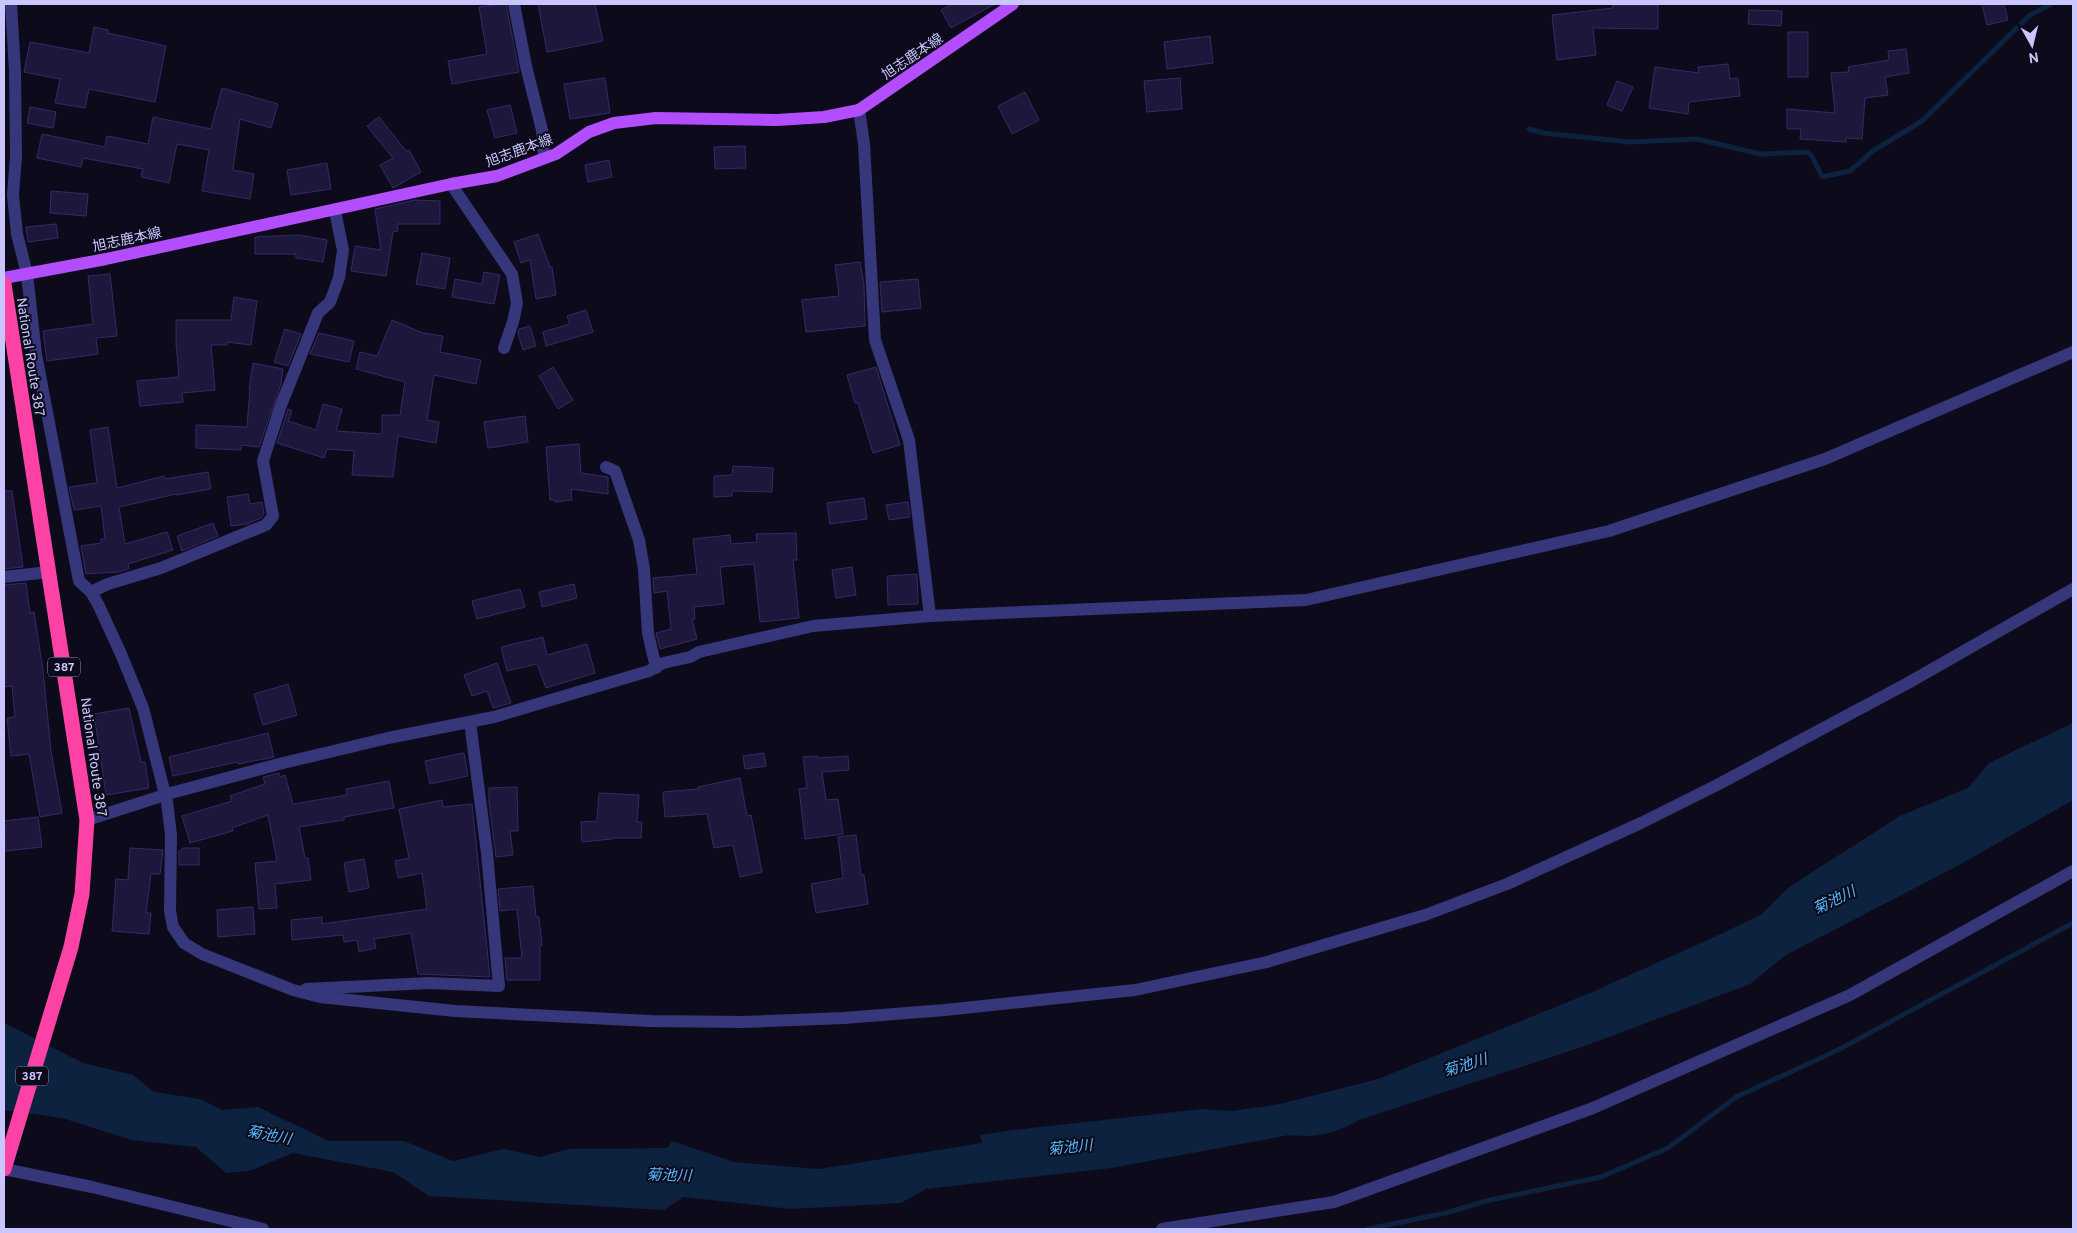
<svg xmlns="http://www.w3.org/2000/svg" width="2077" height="1233" viewBox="0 0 2077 1233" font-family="Overpass,'Noto Sans JP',sans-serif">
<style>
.water{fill:#0c223f}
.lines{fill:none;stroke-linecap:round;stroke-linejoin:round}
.stream{stroke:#0c223f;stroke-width:5}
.building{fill:#1d173c;stroke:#332a68}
.minor{stroke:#36377a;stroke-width:12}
.major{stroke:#b24efd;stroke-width:12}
.highway{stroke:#fd42a6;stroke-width:15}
.labels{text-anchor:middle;stroke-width:4;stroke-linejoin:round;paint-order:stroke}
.shield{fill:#0d0b1b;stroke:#918eba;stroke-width:1}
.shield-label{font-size:12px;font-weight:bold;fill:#c9c6fe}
.street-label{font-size:14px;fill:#c9c6fe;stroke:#0d0b1b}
.water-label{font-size:15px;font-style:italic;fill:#55b9fd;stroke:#0d0b1b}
</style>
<rect width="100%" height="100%" fill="#0d0b1b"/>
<!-- water -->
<path class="water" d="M2073 723V800L1961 864 1786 955 1750 984 1582 1047 1359 1120C1334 1134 1317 1138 1289 1135L1111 1168 926 1189 901 1203 790 1209 683 1197 664 1210 429 1196 393 1172 293 1153 249 1171 226 1173 196 1147 132 1140 62 1118 4 1110V1023L83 1063 133 1075 154 1092 200 1099 222 1110 258 1107 329 1141H404L453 1161 504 1149 540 1157 568 1149 667 1148 672 1141 734 1162 819 1169 982 1143 980 1135 1013 1130 1202 1109 1232 1111 1280 1104 1378 1079 1590 993 1723 933 1762 914 1789 887 1900 816 1968 788 1989 763Z"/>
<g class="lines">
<!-- stream -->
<g class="stream">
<path d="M1529 129 1543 133 1630 142 1697 139 1760 154 1807 152 1812 156 1822 177 1850 171 1873 151 1922 121 2030 15 2051 4"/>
<path d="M1368 1229 1446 1213 1486 1201 1601 1177 1668 1148 1736 1097 1838 1050 2073 923"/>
</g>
</g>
<!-- building -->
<g class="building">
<path d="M501 4H506L519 72 452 84 448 61 487 54 479 7Z"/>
<path d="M538 4H595L603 41 547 52Z"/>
<path d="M952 4H995L951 28 941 10Z"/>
<path d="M1982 4H2004L2008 20 1987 25Z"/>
<path d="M1613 5H1658V29L1593 28 1596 55 1557 60 1552 15 1613 8Z"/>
<path d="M1749 10 1782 11 1781 26 1748 24Z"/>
<path d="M94 27 108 30V33L166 46 155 102 89 89 85 108 55 103 60 79 24 72 30 42 89 53Z"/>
<rect x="1788" y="32" width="20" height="45"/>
<path d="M1210 36 1213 63 1167 69 1164 42Z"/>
<path d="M1906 49 1909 73 1885 77 1888 95 1865 98 1862 139 1846 138V142L1800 139 1801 129H1787V109L1835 113 1831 73 1849 72 1848 67 1889 60 1888 51Z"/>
<path d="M1728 64 1730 79 1738 78 1740 96 1689 102 1688 114 1649 108 1655 67 1699 73 1698 67Z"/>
<path d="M605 78 610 113 570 119 564 84Z"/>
<path d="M1180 78 1182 109 1147 112 1144 81Z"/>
<path d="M1617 81 1633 87 1622 111 1607 105Z"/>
<path d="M222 88 278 104 271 128 240 119 233 170 254 174 250 199 202 191 209 150 177 144 169 183 141 177 143 169 83 158 81 167 37 158 42 134 105 147 107 136 148 144 153 117 211 129Z"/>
<path d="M1025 92 1039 120 1012 134 998 106Z"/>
<path d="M510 105 517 133 495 138 487 110Z"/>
<path d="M30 107 56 112 53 128 27 123Z"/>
<path d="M379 117 406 151 409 150 421 172 393 188 380 165 393 158 367 126Z"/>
<path d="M745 146 746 168 715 169 714 147Z"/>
<path d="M609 160 612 177 588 182 585 165Z"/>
<path d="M327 163 331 189 291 195 287 170Z"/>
<path d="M51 191 88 194 86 216 50 213Z"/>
<path d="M415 200 440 201V224H397L398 231 393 232 386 276 351 271 355 246 381 250 375 209Z"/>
<path d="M56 224 58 238 28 242 26 227Z"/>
<path d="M538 234 550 267H552L556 295 536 299 530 260 521 263 514 242Z"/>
<path d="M299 235 327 240 323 262 296 258V254H255V237Z"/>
<path d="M422 253 450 258 445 289 416 284Z"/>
<path d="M860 262 864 284 865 326 806 332 802 300 839 296 835 265Z"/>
<path d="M484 272 500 275 494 304 452 297 455 279 482 284Z"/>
<path d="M110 274 117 336 96 338 98 354 47 361 43 331 93 324 88 276Z"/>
<path d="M918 279 921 308 882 312 880 282Z"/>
<path d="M234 297 257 301 251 345 227 342V345H211L215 390 182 393 183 402 140 406 137 381 179 377 176 343V320H231Z"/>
<path d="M586 310 593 332 546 346 543 332 570 324 567 316Z"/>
<path d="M392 320 423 333 443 336 440 352 481 360 476 384 434 375 427 420 439 422 436 443 398 436 393 477 352 475 354 451 327 449 324 458 277 443 288 409 292 411 288 421 316 430 323 404 342 409 336 431 382 434V415H400L405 382 356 369 360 352 377 356Z"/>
<path d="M530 326 536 346 523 350 518 333 519 329Z"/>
<path d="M285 329 301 334 288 366 274 362Z"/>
<path d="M319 333 354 341 349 362 310 354Z"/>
<path d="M253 363 283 369 281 384 259 447 241 445V450L196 448V425L247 427 250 389H249Z"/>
<path d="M553 367 573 400 558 409 539 376Z"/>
<path d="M876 367 900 445 873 453 858 403H855L847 375Z"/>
<path d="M525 416 528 442 488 448 484 422Z"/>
<path d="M108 427 117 488 164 476 165 479 208 472 211 489 176 495V494L119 507 125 544 167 532 173 550 128 564 129 569 118 572 86 574 81 546 101 543V539H105L101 506 74 510 69 487 97 483 90 430Z"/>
<path d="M579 444 581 473 608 477V494L571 489 572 500 555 502 554 500H550L546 447Z"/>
<path d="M733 466 773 468 772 492 732 491V496L714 497V476L732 475Z"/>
<path d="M4 491H12L23 567 4 569Z"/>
<path d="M248 494 250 504 262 502 264 514 261 518 247 524 231 526 227 497Z"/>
<path d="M864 498 867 519 830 524 827 503Z"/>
<path d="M908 502 910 517 889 520 886 505Z"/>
<path d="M213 523 218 536 182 551 177 536Z"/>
<path d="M796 533 797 560H793L799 618 760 622 754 564 720 567 724 604 694 607 695 619H692L697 639 660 649 656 633 671 629 667 591 654 593 653 578 697 574 693 539 730 535 731 544 757 542 756 534Z"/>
<path d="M852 567 856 595 836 598 832 570Z"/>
<path d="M917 574 918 604 888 605 887 576Z"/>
<path d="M26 583 30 613 34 612 43 670 51 751 62 813 40 817 29 754 11 756 7 718 15 717 12 686 4 687V585Z"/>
<path d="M574 584 577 598 542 607 539 592Z"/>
<path d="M520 589 525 607 477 619 472 601Z"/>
<path d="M543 637 547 655 587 644 595 673 546 688 537 664 507 671 501 647Z"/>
<path d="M497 663 511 703 493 708 487 691 472 696 464 675Z"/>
<path d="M288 684 297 715 263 725 254 694Z"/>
<path d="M129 708 141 762H145L149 788 106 795 94 714Z"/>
<path d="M268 733 274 757 238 764 237 762 173 776 169 757Z"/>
<path d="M464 753 468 776 430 784 425 761Z"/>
<path d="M764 753 766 766 745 769 743 756Z"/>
<path d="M817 756V758L848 756 849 770 822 772 826 800 838 799 843 834 805 839 799 789 807 788 803 757Z"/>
<path d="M279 773 280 777 285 775 293 804 347 795 346 789 389 781 394 808 344 817V820L299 827 305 858H308L311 880 275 884 277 908 259 909 255 863 277 861 268 815 232 828 233 831 190 843 182 816 232 801 230 796 265 784 263 777Z"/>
<path d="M740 778 747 816 751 815 762 872 740 877 733 845 714 848 707 814 665 817 663 792 698 789V787Z"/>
<path d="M517 787 518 831H510L513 855 496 857 489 802V788Z"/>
<path d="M599 793 639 795 637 822H642L641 838H612V839L582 842 581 822 597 821Z"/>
<path d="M442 800 443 807 472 804 490 977 418 974 411 933 374 939 376 948 359 952 357 940 344 942 343 935 292 940 291 920 322 917V924L427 909 422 873 398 878 395 861 409 858 399 809Z"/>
<path d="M38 817 42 847 5 851 4 821Z"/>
<path d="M856 835 861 875H864L868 904 816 913 811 884 843 878 838 837Z"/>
<path d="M130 848 163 850 160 874H151L146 913H151L149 934 112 931 116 879 128 880Z"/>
<path d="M182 848H199V865H179V851H181Z"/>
<path d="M364 859 369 888 349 892 344 863Z"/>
<path d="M533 886 536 917H539L542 945 540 946V980H507L505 958H522L517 909 500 911 498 889Z"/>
<path d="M253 907 255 934 218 937 217 910Z"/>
</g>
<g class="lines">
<!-- minor -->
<g class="minor">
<path d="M11 4 15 71 16 157 13 195 17 234 27 274 36 354 79 581 91 592 98 604 121 654 143 708 167 802 171 835 170 911 173 927 184 943 202 954 293 990 320 997 455 1011 650 1021 742 1022 844 1018 945 1010 1135 990 1267 962 1425 915 1507 884 1641 823 1717 785 1908 683 2073 589"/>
<path d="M514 4 526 66 542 130 544 158"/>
<path d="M451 184 512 274 517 303 513 322 504 348"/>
<path d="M606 467 615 471 639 540 644 569 648 633 656 668"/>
<path d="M4 577 49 572"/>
<path d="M91 592 108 584 161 568 266 525 273 516 263 461 281 405 318 313 330 302 339 278 343 250 335 211"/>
<path d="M930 616 1306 600 1609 531 1825 459 2073 352"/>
<path d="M87 820 171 793 283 763 388 738 494 717 649 671 663 663 690 657 699 652 813 626 930 616 909 440 875 340 864 144 859 110"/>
<path d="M306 989 429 983 499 986 487 853 470 722"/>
<path d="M4 1169 92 1187 263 1229"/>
<path d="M1162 1229 1334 1202 1593 1108 1850 995 2073 871"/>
</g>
<!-- major -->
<path class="major" d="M4 278 106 259 451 184 497 176 556 154 589 132 614 123 656 118 777 120 824 117 859 110 1013 4"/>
<!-- highway -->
<path class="highway" d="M4 284 87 820 82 894 71 947 4 1169"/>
</g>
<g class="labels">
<!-- shield labels -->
<g class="shield">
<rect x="48" y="657.5" width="32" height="19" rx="4"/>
<rect x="16" y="1066.5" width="32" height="19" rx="4"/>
</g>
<g class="shield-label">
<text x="64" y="671">387</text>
<text x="32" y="1080">387</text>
</g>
<!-- street labels -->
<g class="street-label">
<text transform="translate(912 56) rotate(-34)" y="5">旭志鹿本線</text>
<text transform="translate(519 150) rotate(-20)" y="5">旭志鹿本線</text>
<text transform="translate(127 239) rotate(-12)" y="5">旭志鹿本線</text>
<text transform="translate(31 357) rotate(81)" y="5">National Route 387</text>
<text transform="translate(94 757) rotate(82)" y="5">National Route 387</text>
</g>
<!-- water labels -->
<g class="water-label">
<text transform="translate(1834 900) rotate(-26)" y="5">菊池川</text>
<text transform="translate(1465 1065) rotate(-17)" y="5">菊池川</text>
<text transform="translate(269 1135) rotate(11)" y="5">菊池川</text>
<text transform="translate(1070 1147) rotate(-6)" y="5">菊池川</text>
<text transform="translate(669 1175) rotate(2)" y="5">菊池川</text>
</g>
</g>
<!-- border -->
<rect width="2077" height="1233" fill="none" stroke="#c9c6fe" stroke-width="10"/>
<!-- north arrow -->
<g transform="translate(2032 45) rotate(172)" stroke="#0d0b1b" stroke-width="4" paint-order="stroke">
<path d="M0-4L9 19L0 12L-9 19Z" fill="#c9c6fe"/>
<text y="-8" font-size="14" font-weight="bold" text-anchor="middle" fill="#c9c6fe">N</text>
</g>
</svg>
